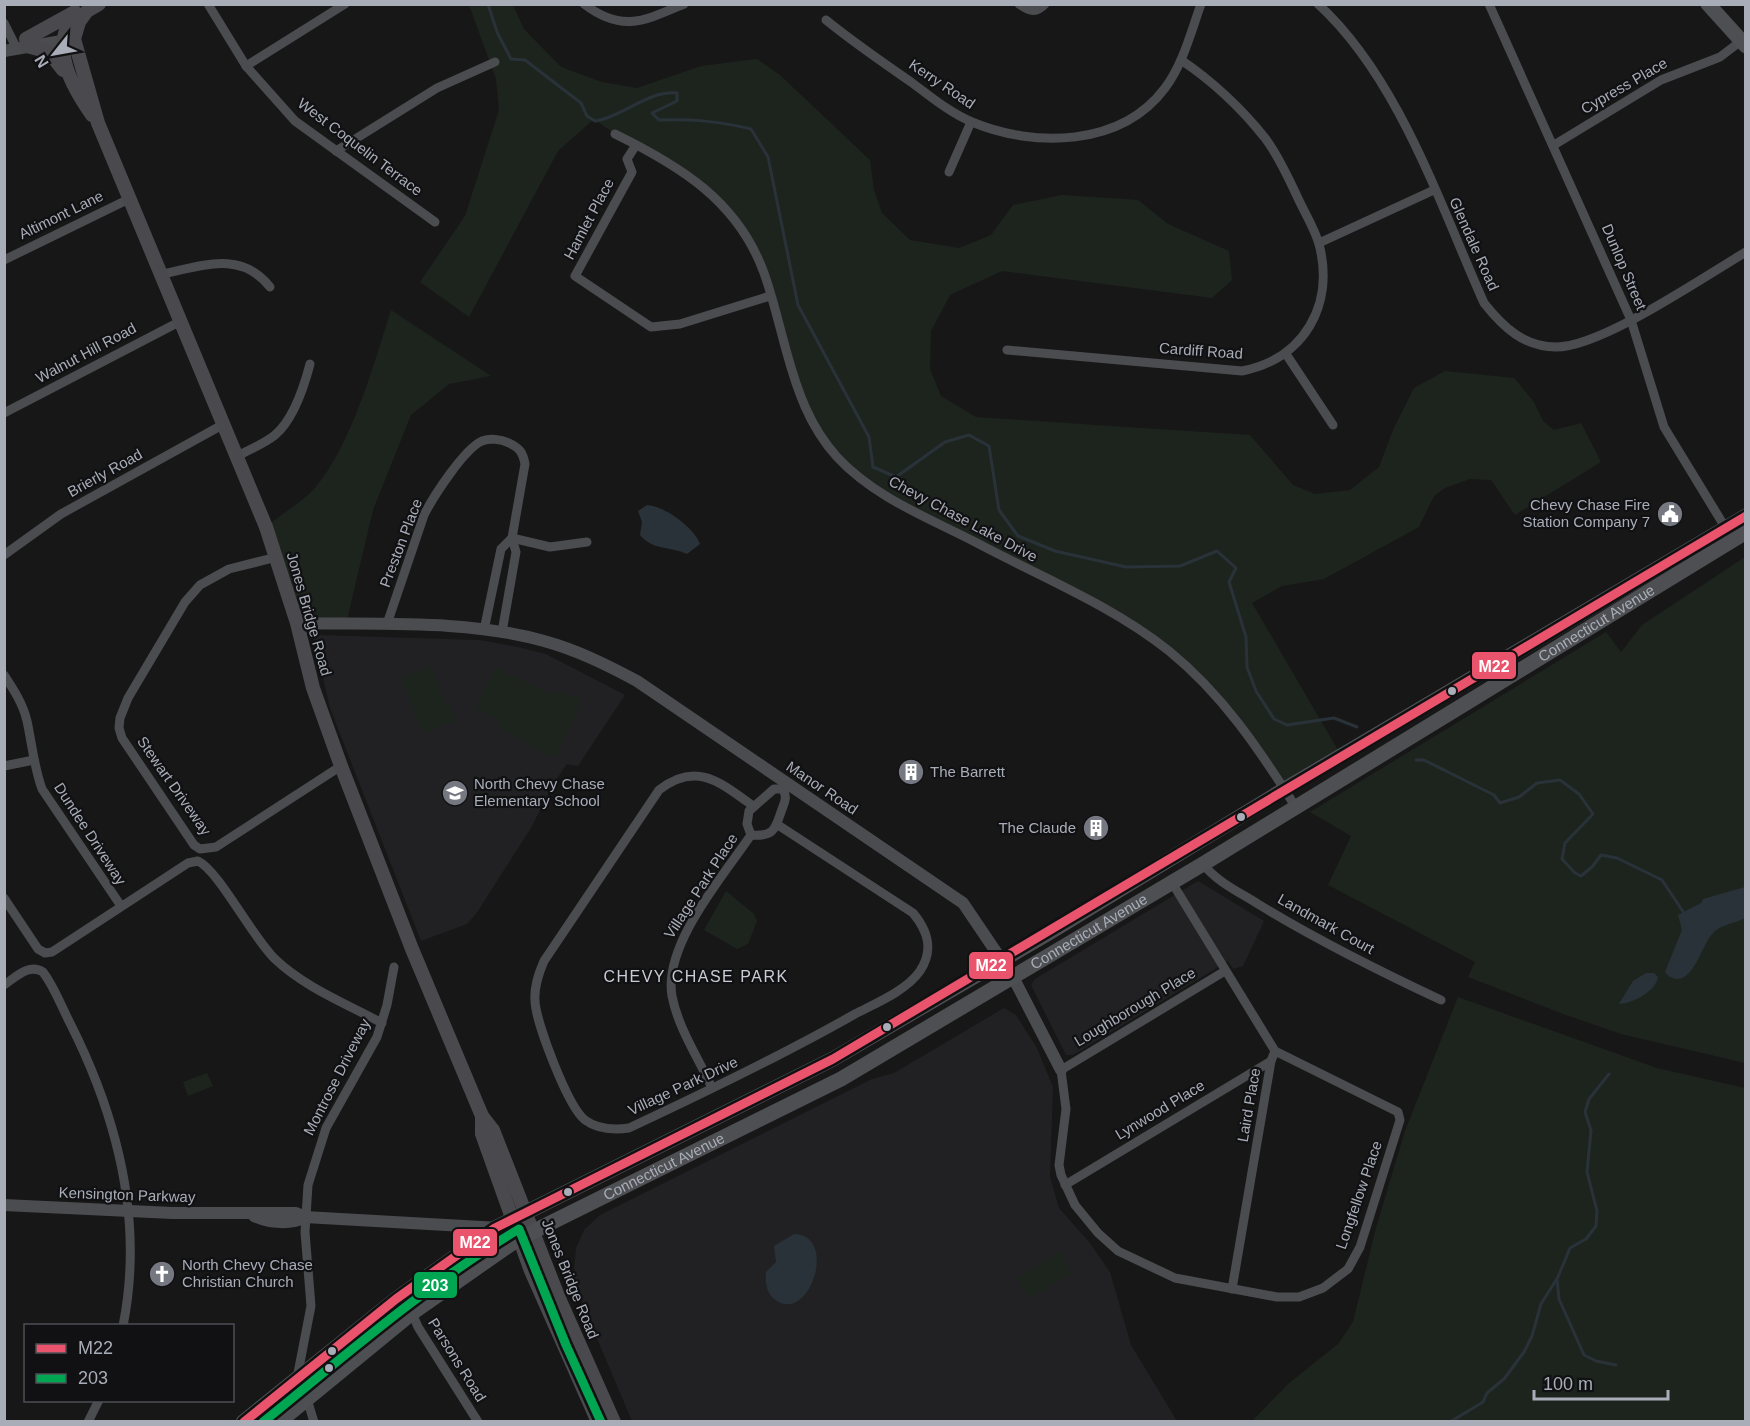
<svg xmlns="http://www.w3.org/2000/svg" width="1750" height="1426" viewBox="0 0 1750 1426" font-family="Helvetica,sans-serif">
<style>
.built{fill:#212123}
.green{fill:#1d241e}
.water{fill:#2a3239}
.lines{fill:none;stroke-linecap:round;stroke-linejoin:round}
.stream{stroke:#2a3239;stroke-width:3}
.minor{stroke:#4b4c50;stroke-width:9}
.tertiary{stroke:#4b4c50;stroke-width:12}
.secondary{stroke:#4a4a4e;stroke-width:14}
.primary{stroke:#4d4f52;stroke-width:15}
.bus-1-casing{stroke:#111113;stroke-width:14}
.bus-2-casing{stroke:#111113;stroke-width:14}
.bus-1{stroke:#e9536b;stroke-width:9}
.bus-2{stroke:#00a651;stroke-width:9}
.bus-dot{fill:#a8adb8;stroke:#111113;stroke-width:2}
.labels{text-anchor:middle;stroke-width:4.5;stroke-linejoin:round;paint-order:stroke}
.street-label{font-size:15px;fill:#a8adb8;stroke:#111113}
.poi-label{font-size:15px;fill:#a8adb8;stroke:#111113;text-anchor:start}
.neighbourhood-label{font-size:16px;letter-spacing:1.5px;fill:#c9ccd4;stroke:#111113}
.line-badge{stroke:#111113;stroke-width:2}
.badge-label{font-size:16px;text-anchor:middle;font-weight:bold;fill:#fff}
</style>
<rect width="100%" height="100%" fill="#171717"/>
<!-- built -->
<g class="built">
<path d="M317 635 480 640 518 647 546 654 625 695 578 766 567 764 552 786 531 828 476 914 467 924 421 941 330 708 314 638Z"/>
<path d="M1198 881 1264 921 1243 966 1233 969 1228 961 1073 1055H1066L1031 985 1035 979Z"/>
<path d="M1004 1008 1016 1015 1037 1048 1053 1087 1050 1177 1059 1208 1089 1242 1110 1272 1131 1345 1177 1421H632L573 1282 576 1248 584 1230 600 1215 872 1079 894 1073Z"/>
</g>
<!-- green -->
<g class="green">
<path d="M469 5H513L524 29 561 67 602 82 637 88 701 66 757 59 780 75 870 160 874 190 882 213 910 240 959 248 991 235 1013 205 1062 195 1138 200 1168 224 1229 251 1232 280 1212 298 1002 271 950 295 931 331 930 369 941 396 976 417 1250 435 1293 485 1315 494 1350 490 1379 467 1393 430 1414 388 1445 371 1514 378 1534 402 1543 421 1554 430 1581 423 1601 462 1515 515 1491 480 1470 479 1445 488 1434 496 1419 527 1324 579 1282 586 1252 603 1342 757 1285 789 1205 683 1138 629 867 484 813 428 754 249 708 189 615 134 594 119 558 151 469 317 420 282 465 216 499 110 496 79Z"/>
<path d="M391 310 491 376 449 384 411 415 373 510 346 624 297 623 266 527C281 514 303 502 316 487 352 443 374 364 391 310Z"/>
<path d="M1745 557V1063L1621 1034 1563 1014 1468 977 1475 962 1328 885 1351 836 1310 812 1606 632 1621 652 1642 625Z"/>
<path d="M430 666 446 704H449L456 720 423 733 401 678Z"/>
<path d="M495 668 551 694 559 692 582 698 558 755 550 757 498 727 501 721 475 708Z"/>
<path d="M726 891 754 914 757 921 748 944 737 949 704 930Z"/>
<path d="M1458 997 1657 1068 1745 1088V1421H1252L1288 1384 1338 1344 1353 1322 1376 1228 1405 1131Z"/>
<path d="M207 1073 213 1086 188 1096 183 1082Z"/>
<path d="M1059 1252 1072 1273 1029 1299 1017 1278Z"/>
</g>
<!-- water -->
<g class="water">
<path d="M647 505C664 506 694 527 700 544L687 554C671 546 653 551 640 535L642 522 638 511Z"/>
<path d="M1745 887V918C1736 923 1723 924 1715 931 1701 942 1694 989 1670 977L1665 972 1682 930 1678 915 1701 903 1703 899Z"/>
<path d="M1646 973H1654L1658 977C1655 992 1633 1003 1619 1004L1633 981Z"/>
<path d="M794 1234C840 1235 808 1329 773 1298 766 1291 765 1281 766 1272L776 1262 774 1246Z"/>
</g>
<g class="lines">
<!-- stream -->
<g class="stream">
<path d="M488 4 497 32 511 59 525 60 581 103 587 116 595 121C623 117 648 90 677 93V101L652 113 659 120C693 119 717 121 751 129L768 157 798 305 869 437 873 467 896 477 945 442 969 435 989 446 999 510 1018 536 1055 551 1126 567 1180 566 1217 551 1236 568 1229 582 1246 637 1247 667 1256 691 1274 719 1287 725 1334 718 1357 727"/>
<path d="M1416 760H1424L1494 795 1500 803 1519 797 1537 783 1560 780 1579 794 1593 814 1565 843 1562 859 1575 873 1581 876 1592 867 1601 855 1617 858 1662 880 1684 913"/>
<path d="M1557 1279 1559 1299 1584 1355 1596 1361 1616 1365"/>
<path d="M1450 1422 1483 1402 1487 1393 1504 1379 1524 1352 1532 1336 1541 1304 1558 1277 1570 1248 1586 1239 1596 1226 1597 1211 1587 1172 1591 1130 1585 1112 1589 1099 1609 1074"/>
</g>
<!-- minor -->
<g class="minor">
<path d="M208 4 246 66 295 121 435 222"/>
<path d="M584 4C622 33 644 21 684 4"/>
<path d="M1019 4C1029 11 1036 14 1045 4"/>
<path d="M1318 4C1399 78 1440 205 1484 303 1503 327 1524 347 1556 347 1602 347 1703 277 1746 252"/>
<path d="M1489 4 1631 320 1664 427 1728 532"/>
<path d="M826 20C853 42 882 62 911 82 930 96 950 113 972 122 1034 148 1121 147 1165 88 1183 64 1191 32 1201 4"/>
<path d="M4 23 16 47"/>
<path d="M246 66 345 4"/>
<path d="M615 134C680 166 738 201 764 273 773 298 779 325 786 350 797 390 809 426 837 457 875 498 929 518 977 543 1041 577 1113 606 1169 651 1222 694 1259 749 1295 806"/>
<path d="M636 145 627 159 632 172 575 276 651 327 680 324 770 296"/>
<path d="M1554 145 1661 80 1720 57 1741 41"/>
<path d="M336 151 437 88 495 62"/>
<path d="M949 172 971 122"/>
<path d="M1319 243 1434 190"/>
<path d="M4 260 131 198"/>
<path d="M162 274C202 266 241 250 270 287"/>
<path d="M1007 350 1242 371C1304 359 1335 305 1319 244 1314 227 1303 210 1296 194 1287 175 1278 155 1265 138 1242 109 1211 80 1181 60"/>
<path d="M1286 354 1333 425"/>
<path d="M4 413 181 321"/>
<path d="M238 456C250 449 264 444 275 435 294 419 304 387 310 364"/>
<path d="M512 538 550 547 587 542"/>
<path d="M4 555 61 514 224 424"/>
<path d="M277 557 229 569 200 585 185 602 128 698 120 718 119 728 122 738 194 845 200 849 216 847 341 766"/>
<path d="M387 624 424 515C433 497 464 449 482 441 490 438 501 439 509 443 520 448 523 453 525 464L512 538 516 552 502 632"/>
<path d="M484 630 501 549 512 538"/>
<path d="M4 675C14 690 23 704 27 721 32 744 34 767 42 789L121 906"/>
<path d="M4 766 34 760"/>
<path d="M753 806C720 782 696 761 659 790L544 961C538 975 534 987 535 1001 536 1023 568 1107 585 1120 597 1129 614 1130 629 1128 706 1092 781 1056 855 1014 876 1003 906 991 920 971 934 950 928 931 913 913L778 825"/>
<path d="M751 835 747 824 749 811 774 789H783L788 784"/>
<path d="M751 835C774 837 775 829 781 812 784 803 788 798 783 789"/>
<path d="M1203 864C1217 882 1239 892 1258 904 1317 940 1379 971 1441 1000"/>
<path d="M1171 881 1275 1051 1271 1061 1232 1289"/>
<path d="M4 898 38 949 45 953 52 952 188 863 198 861C219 871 252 937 275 959 304 987 347 1004 382 1023"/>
<path d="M1225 971 1061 1070 1066 1109 1059 1165 1061 1175 1075 1205 1098 1233 1118 1251 1175 1278 1277 1297H1299L1323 1288 1348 1269 1360 1247 1400 1120 1398 1112 1275 1051"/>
<path d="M4 985C16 977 29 963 43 972 55 988 62 1008 71 1025 118 1119 144 1221 123 1326"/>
<path d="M712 1088C699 1059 678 1028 672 996 663 945 723 876 751 835"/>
<path d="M1065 1185 1271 1061"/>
<path d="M412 1313 418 1327 478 1422"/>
<path d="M297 1378 311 1306 305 1232 308 1185 326 1128 377 1037 387 1005 394 967"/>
<path d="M307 1399 314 1422"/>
<path d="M88 1422 99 1400"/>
</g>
<!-- tertiary -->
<g class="tertiary">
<path d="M4 51 73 39"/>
<path d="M297 623C378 625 465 619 544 641 577 650 607 665 637 681L963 903 1013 977 1061 1070"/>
<path d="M4 1205 172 1213H296L305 1217 499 1228"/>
<path d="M254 1216C269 1223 291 1225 305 1217"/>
</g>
<!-- secondary -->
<g class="secondary">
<path d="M99 4 87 11 79 22 74 39 98 123 266 527 297 623 313 688 341 766 412 949 482 1116 493 1130 558 1296 614 1422"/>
<path d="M75 16C48 46 73 88 92 115"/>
<path d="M26 39 75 12"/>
<path d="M27 46 49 52 63 70"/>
<path d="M482 1116V1134L531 1271 598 1422"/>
</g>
<!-- primary -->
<g class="primary">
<path d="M1708 4 1746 46"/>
<path d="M243 1422 396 1299 495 1228 833 1059 1047 934 1285 789 1746 516"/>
<path id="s1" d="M279 1422 412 1313 518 1239 841 1079 1203 864 1746 532"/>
</g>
<!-- bus-1 casing -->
<g class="bus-1-casing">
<path id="bus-1" d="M244 1422 396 1299 495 1228 833 1059 1746 516"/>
</g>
<!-- bus-2 casing -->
<g class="bus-2-casing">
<path id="bus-2" d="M263 1422C346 1355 427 1284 519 1229L566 1345 601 1422"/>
</g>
<!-- bus-1 -->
<use href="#bus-1" class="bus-1"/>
<!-- bus-2 -->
<use href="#bus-2" class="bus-2"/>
</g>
<!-- icons -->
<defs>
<g id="civic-disc" transform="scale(1.35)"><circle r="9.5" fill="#757880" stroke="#111113"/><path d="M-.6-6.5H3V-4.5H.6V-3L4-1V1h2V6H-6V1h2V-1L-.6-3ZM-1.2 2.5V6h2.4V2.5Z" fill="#fff"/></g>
<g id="building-disc" transform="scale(1.35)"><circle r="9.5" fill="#757880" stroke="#111113"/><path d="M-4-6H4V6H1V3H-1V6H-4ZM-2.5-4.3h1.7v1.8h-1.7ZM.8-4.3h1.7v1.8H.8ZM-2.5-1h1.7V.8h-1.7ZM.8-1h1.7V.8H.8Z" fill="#fff"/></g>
<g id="school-disc" transform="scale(1.35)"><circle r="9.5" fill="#757880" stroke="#111113"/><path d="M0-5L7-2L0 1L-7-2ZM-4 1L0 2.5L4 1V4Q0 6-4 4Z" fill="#fff"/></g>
<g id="church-disc" transform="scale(1.35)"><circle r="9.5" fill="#757880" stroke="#111113"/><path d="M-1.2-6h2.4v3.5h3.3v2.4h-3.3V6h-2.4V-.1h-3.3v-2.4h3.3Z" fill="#fff"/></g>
</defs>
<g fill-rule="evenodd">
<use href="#civic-disc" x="1670" y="514"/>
<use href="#building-disc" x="911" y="772"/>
<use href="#school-disc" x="455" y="793"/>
<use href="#building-disc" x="1096" y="828"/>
<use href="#church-disc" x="162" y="1274"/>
</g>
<!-- markers -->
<g class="bus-dot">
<circle cx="1452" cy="691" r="5"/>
<circle cx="1241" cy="817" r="5"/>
<circle cx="887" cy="1027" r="5"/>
<circle cx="568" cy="1192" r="5"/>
<circle cx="332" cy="1351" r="5"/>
<circle cx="329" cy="1368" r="5"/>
</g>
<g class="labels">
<!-- street labels -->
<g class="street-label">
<text transform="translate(942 84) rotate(34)" y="5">Kerry Road</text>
<text transform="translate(1624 86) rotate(-30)" y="5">Cypress Place</text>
<text transform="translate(360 147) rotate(37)" y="5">West Coquelin Terrace</text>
<text transform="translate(61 215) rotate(-26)" y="5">Altimont Lane</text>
<text transform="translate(589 219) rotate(-62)" y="5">Hamlet Place</text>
<text transform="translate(1474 244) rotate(66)" y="5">Glendale Road</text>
<text transform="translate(1624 267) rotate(67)" y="5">Dunlop Street</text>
<text transform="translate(1201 351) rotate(4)" y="5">Cardiff Road</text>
<text transform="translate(86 353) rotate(-28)" y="5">Walnut Hill Road</text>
<text transform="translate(105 473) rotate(-29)" y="5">Brierly Road</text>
<text transform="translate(963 519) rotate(28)" y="5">Chevy Chase Lake Drive</text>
<text transform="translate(401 543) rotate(-69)" y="5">Preston Place</text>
<text transform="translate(309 614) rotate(74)" y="5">Jones Bridge Road</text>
<text dy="5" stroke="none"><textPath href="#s1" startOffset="1544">Connecticut Avenue</textPath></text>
<text transform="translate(174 786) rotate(55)" y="5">Stewart Driveway</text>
<text transform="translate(822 788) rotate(34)" y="5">Manor Road</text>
<text transform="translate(90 834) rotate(57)" y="5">Dundee Driveway</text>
<text transform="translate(701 886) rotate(-57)" y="5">Village Park Place</text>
<text transform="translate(1326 924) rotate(29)" y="5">Landmark Court</text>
<text dy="5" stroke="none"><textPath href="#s1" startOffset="950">Connecticut Avenue</textPath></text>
<text transform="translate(1135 1007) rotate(-31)" y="5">Loughborough Place</text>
<text transform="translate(337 1077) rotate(-63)" y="5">Montrose Driveway</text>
<text transform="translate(683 1086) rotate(-25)" y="5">Village Park Drive</text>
<text transform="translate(1249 1105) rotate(-80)" y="5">Laird Place</text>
<text transform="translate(1160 1110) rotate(-31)" y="5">Lynwood Place</text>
<text dy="5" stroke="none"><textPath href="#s1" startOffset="464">Connecticut Avenue</textPath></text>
<text transform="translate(127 1195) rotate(2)" y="5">Kensington Parkway</text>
<text transform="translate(1359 1195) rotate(-71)" y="5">Longfellow Place</text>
<text transform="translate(570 1279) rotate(68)" y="5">Jones Bridge Road</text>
<text transform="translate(457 1360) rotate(58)" y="5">Parsons Road</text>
</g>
<!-- poi labels -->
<g class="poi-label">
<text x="1650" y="510" text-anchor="end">Chevy Chase Fire<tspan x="1650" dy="17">Station Company 7</tspan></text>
<text x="930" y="777">The Barrett</text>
<text x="474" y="789">North Chevy Chase<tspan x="474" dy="17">Elementary School</tspan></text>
<text x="1076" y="833" text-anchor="end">The Claude</text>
<text x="182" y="1270">North Chevy Chase<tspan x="182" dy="17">Christian Church</tspan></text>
</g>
<!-- neighbourhood labels -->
<g class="neighbourhood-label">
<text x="696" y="982">CHEVY CHASE PARK</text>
</g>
</g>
<g class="line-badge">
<rect x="1471" y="651" width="46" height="29" rx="6" fill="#e9536b"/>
<rect x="968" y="951" width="46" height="29" rx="6" fill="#e9536b"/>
<rect x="452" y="1228" width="46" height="29" rx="6" fill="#e9536b"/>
<rect x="413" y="1271" width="45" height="28" rx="6" fill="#00a651"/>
</g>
<g class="badge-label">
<text x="1494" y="672">M22</text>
<text x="991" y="971">M22</text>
<text x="475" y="1248">M22</text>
<text x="435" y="1291">203</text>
</g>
<!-- border -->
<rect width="1750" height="1426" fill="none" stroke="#a8adb8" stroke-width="12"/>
<!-- legend -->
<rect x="24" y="1324" width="210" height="78" fill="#111113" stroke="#4d4f55" stroke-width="1.5"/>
<rect x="36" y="1344" width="30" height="9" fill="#e9536b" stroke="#4d4f55" stroke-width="1.5"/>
<text x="78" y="1354" font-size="18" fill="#a8adb8">M22</text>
<rect x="36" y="1374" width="30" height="9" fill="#00a651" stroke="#4d4f55" stroke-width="1.5"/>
<text x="78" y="1384" font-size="18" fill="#a8adb8">203</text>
<!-- north arrow -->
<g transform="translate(54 54) rotate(239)" stroke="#111113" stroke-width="4.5" paint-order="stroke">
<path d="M0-4.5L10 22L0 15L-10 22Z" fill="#a8adb8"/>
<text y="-9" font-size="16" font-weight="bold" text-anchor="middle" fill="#a8adb8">N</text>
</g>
<!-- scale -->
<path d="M1534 1390v9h134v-9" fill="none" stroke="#a8adb8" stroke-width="3"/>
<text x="1543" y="1390" font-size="18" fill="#a8adb8" stroke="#111113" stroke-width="4.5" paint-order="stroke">100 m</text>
</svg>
